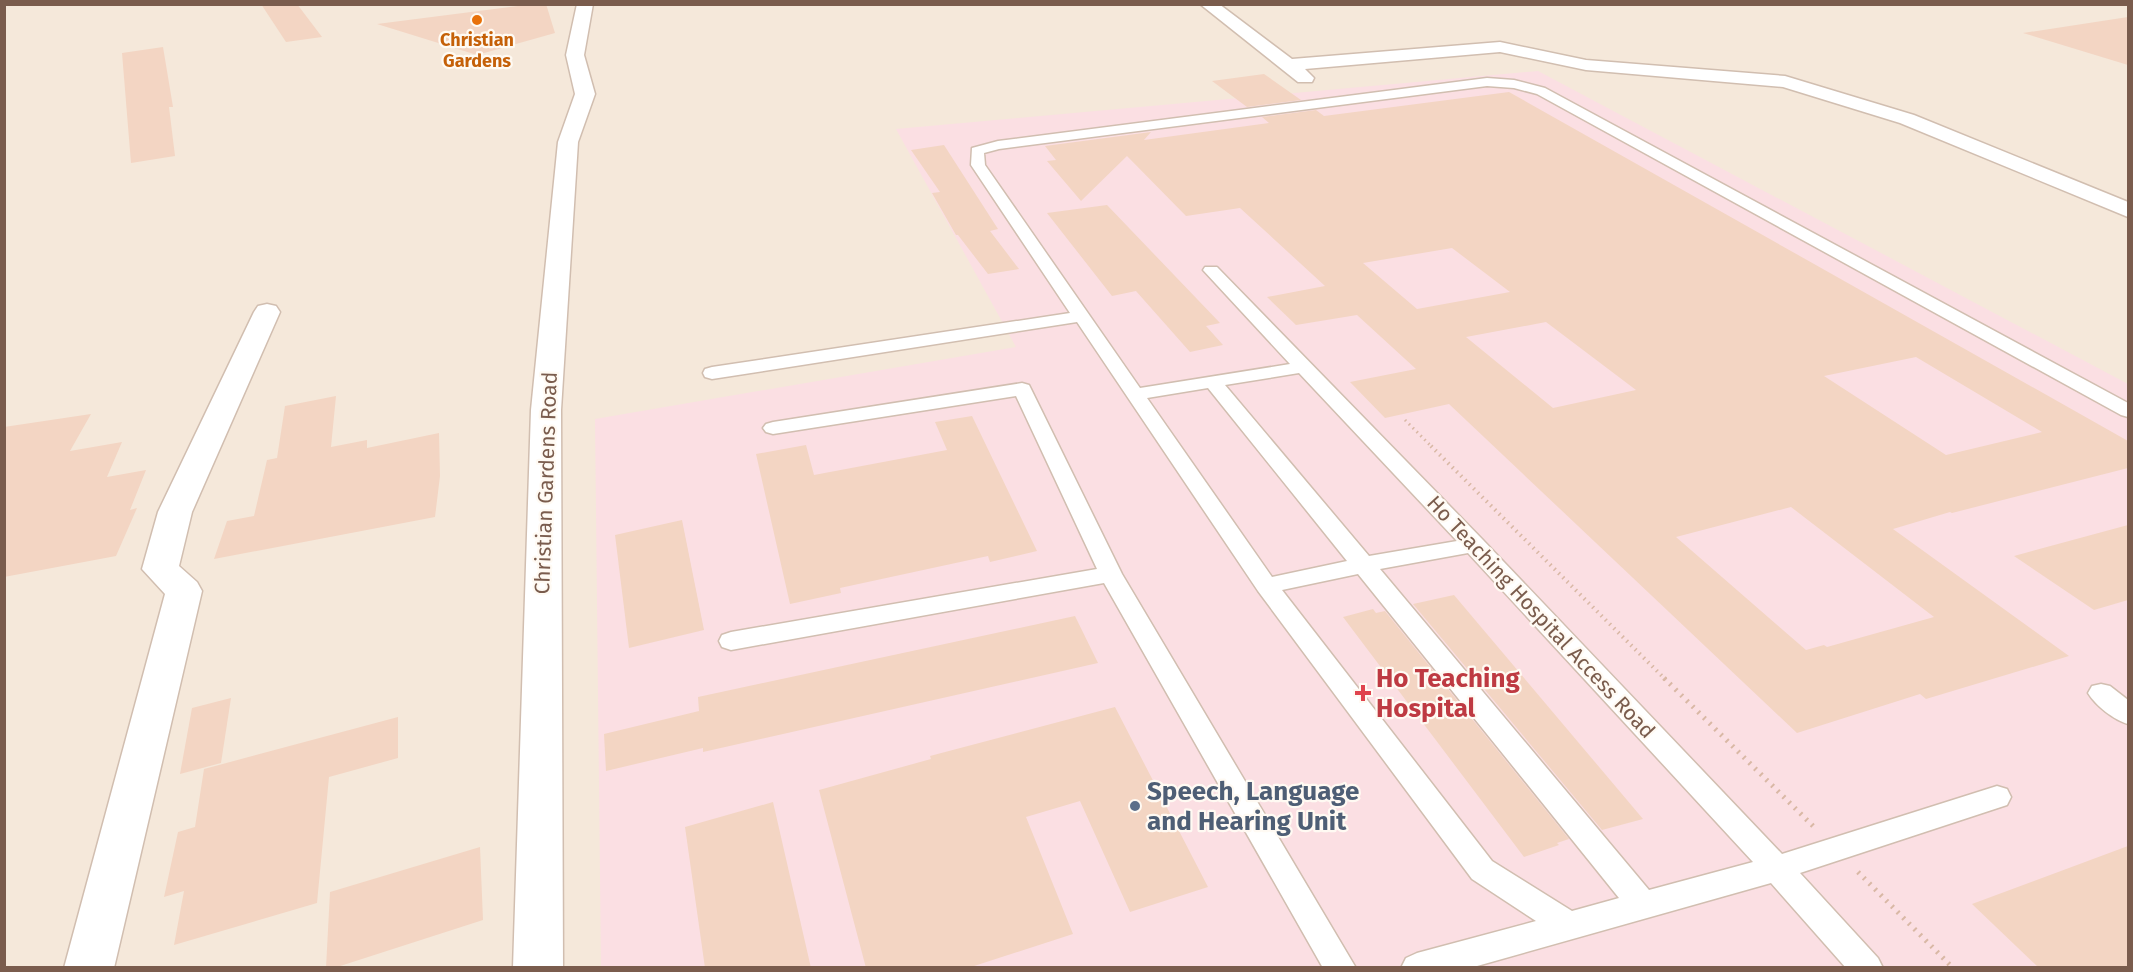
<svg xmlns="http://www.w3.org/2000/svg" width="2133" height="972" viewBox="0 0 2133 972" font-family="'Fira Sans',sans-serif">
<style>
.residential{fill:#f5e8da}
.medical{fill:#fbdfe3}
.building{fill:#f3d5c3;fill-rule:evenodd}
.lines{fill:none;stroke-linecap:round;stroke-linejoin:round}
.lane-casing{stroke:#d1beb0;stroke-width:3}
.street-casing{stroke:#d1beb0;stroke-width:3}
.path-far2{stroke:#d9b8a5;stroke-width:3;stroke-dasharray:1.5 4;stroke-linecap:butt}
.path-far1{stroke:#d9b8a5;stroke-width:4;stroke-dasharray:1.5 4.5;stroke-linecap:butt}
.path{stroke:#d9b8a5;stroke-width:5;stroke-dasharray:2 6;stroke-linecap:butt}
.lane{fill:#fff;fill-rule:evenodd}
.street{fill:#fff;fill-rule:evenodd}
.food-dot{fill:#e8710a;stroke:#fffaf3;stroke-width:2}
.health-dot{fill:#e0444e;stroke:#fffaf3;stroke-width:2}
.service-dot{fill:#5c6f8a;stroke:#fffaf3;stroke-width:2}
.labels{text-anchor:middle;stroke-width:4.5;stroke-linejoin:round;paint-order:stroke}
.far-food-label{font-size:18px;font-weight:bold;fill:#c56008;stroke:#fffaf3}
.street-label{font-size:21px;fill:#7a5c4d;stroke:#fffaf3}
.near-health-label{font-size:26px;font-weight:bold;fill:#be3a42;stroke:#fffaf3;text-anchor:start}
.near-service-label{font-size:26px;font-weight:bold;fill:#4e5e75;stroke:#fffaf3;text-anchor:start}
</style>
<rect width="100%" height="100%" fill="#fdf6ec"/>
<!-- residential -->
<rect class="residential" x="5" y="5" width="2123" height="962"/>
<!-- medical -->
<path class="medical" d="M1538 71 2128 384V967H601L595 419 1016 347 896 129Z"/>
<!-- building -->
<g class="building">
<path d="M261 4H297L322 37 286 42Z"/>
<path d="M533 4H546L555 33 477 55 377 24Z"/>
<path d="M2128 17V65L2023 33Z"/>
<path d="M163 47 173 107H169L175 156 131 163 122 53Z"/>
<path d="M1264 74 1301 100 1247 107 1212 81Z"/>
<path d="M1509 92 2128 441V468L1952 513 1950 512 1893 529 2069 656 1926 699 1920 694 1797 733 1449 404 1385 418 1350 382 1416 369 1357 315 1296 325 1267 297 1325 286 1240 208 1186 216 1127 156 1081 201 1047 161 1056 160 1045 146 1151 132 1144 140 1269 123 1262 117 1316 110 1324 116ZM1452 248 1510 292 1417 309 1363 263ZM1546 322 1636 390 1553 408 1466 337ZM1916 357 2042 432 1946 455 1824 376ZM1791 507 1934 617 1827 647 1824 645 1806 650 1676 537Z"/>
<path d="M944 145 998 229 990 231 1019 269 988 274 958 235H956L932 193 940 192 911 150Z"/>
<path d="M1107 205 1220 323 1206 326 1223 345 1190 352 1136 291 1112 296 1047 213Z"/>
<path d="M336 396 331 447 367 440V448L439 433 440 476 435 517 214 559 227 521 254 516 267 460 277 458 285 406Z"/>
<path d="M91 414 70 451 122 442 107 477 146 470 130 510 137 508 116 556 4 577V427Z"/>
<path d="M972 416 1037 551 990 562 988 556 840 588 841 593 790 604 756 454 806 445 814 475 947 450 935 422Z"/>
<path d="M682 520 704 630 629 648 615 535Z"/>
<path d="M2128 525V600L2094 610 2014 556Z"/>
<path d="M1454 595 1643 819 1602 830 1413 604Z"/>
<path d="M1373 609 1376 613 1385 611 1569 839 1557 843 1559 845 1524 857 1343 617Z"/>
<path d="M1075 616 1098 663 703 752V748L606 771 604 734 699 711 698 697Z"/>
<path d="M231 698 221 763 180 774 192 708Z"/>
<path d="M1115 707 1208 887 1130 912 1080 801 1026 817 1073 934 968 968H866L819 790 931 759 930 756Z"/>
<path d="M398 717V758L329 777 317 903 174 945 184 891 164 897 178 832 195 827 204 769Z"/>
<path d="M773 802 811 968H705L685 827Z"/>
<path d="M2128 846V968H2039L1972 904Z"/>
<path d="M480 847 483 920 334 968H326L330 892Z"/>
</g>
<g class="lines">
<!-- lane casing -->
<g class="lane-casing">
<g id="lane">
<path d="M1487 78 1514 80 1545 88 2128 403V417L2121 415 1537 94 1514 88 1487 86 999 149 984 153 985 165 1140 388 1290 364 1203 270 1205 267H1217L1483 540 1782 854 1997 786 2007 789 2011 797 2007 805 1800 873 1878 958 1883 968H1846L1771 883 1470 968H1401L1406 958 1417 953 1536 921 1472 879 1258 591 1077 322 712 379 705 377 703 373 705 369 712 367 1070 313 971 165 972 148 998 141ZM1299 373 1457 541 1369 556 1225 385ZM1208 388 1347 561 1272 577 1147 398ZM1468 553 1753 862 1649 890 1380 569ZM1358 574 1619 898 1572 911 1492 861 1282 590Z"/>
<path d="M1022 383 1029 385 1031 389 1122 574 1356 968H1323L1104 583 731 650 722 647 719 641 722 635 731 632 1097 569 1016 396 773 434 766 432 763 428 766 424 773 422Z"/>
<path d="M2101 684 2110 686 2128 700V724C2114 720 2096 706 2088 693L2092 686Z"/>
</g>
</g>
<!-- street casing -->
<g class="street-casing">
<g id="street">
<path d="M577 4H593L584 55 595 94 578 142 561 410 563 968H513L531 410 558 142 575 94 566 55Z"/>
<path d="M1200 4H1219L1292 59 1500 42 1586 60 1785 76 1914 115 2128 202V217L1900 123 1783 87 1586 70 1500 52 1305 69 1314 78 1312 82H1298Z"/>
<path d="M267 304 276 306 280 312 192 512 179 566 197 582 202 591 114 968H64L165 594 142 569 158 512 254 312 258 306Z"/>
</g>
</g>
<!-- path-far2 -->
<path class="path-far2" d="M1405 420 1432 447"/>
<!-- path-far1 -->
<path class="path-far1" d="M1431 446 1666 680"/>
<!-- path -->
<g class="path">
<path d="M1664 678 1813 826"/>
<path d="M1858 872 1953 968"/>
</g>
<!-- lane -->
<use href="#lane" class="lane"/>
<!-- street -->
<use href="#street" class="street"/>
</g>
<!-- markers -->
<circle class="food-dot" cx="477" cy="20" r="6"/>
<path class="health-dot" d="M1360 684h6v6h6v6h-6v6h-6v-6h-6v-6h6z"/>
<circle class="service-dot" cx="1135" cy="806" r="6"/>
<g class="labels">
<!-- far-food labels -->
<g class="far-food-label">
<text x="477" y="46">Christian<tspan x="477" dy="21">Gardens</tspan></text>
</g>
<!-- street labels -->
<g class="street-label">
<text transform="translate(546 483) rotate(-88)" y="7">Christian Gardens Road</text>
<text transform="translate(1541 617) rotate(47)" y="7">Ho Teaching Hospital Access Road</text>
</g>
<!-- near-health labels -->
<g class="near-health-label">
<text x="1376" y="687">Ho Teaching<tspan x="1376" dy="30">Hospital</tspan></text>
</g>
<!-- near-service labels -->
<g class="near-service-label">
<text x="1147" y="800">Speech, Language<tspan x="1147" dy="30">and Hearing Unit</tspan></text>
</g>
</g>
<!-- border -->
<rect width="2133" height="972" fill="none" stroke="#7a5c4d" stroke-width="12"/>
</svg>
